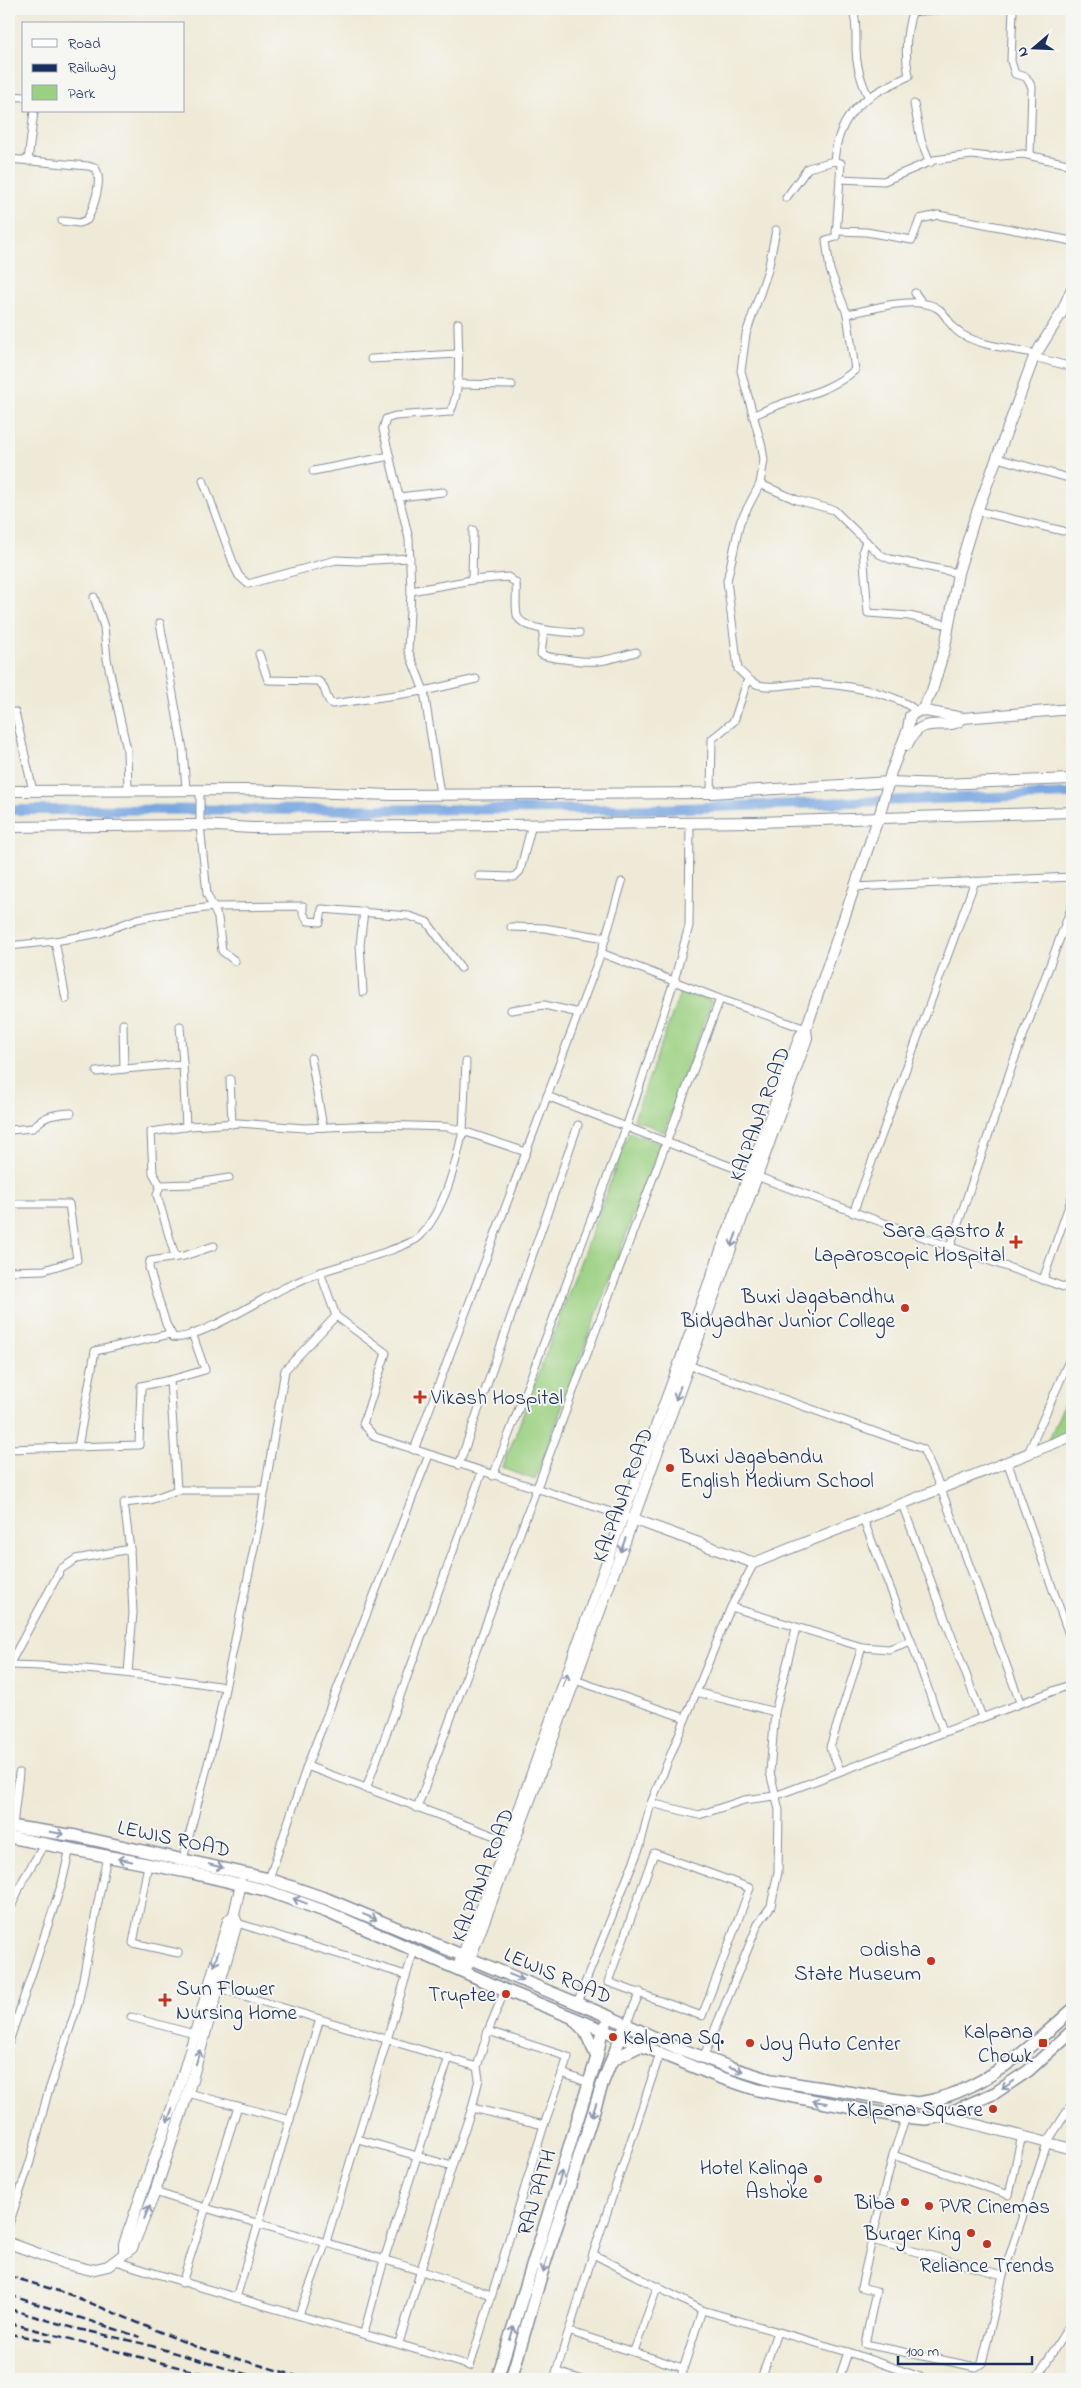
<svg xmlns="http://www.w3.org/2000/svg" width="1081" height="2388" viewBox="0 0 1081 2388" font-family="'Indie Flower',sans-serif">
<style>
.green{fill:#9bd081;stroke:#5b8070}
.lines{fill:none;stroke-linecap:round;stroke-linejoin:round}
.canal{stroke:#77a5e0;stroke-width:10}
.street-casing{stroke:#858c9a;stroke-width:9}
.secondary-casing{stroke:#858c9a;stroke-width:12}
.primary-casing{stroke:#858c9a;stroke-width:14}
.street{stroke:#fff;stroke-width:7}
.secondary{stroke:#fff;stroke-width:10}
.primary{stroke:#fff;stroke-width:11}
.rail{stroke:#1b2f5e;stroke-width:2.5;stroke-dasharray:8 4;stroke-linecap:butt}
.oneway{stroke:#8d97ae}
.poi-dot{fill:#c8321e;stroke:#f6f6f2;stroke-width:2}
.labels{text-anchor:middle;stroke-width:4;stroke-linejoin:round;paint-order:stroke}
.street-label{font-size:21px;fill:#1b2f5e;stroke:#f6f6f2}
.poi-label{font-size:21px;fill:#1b2f5e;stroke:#f6f6f2;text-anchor:end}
</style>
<rect width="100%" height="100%" fill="#f6f6f2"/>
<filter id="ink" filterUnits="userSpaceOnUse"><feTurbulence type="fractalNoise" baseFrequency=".02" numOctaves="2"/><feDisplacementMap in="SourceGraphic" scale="10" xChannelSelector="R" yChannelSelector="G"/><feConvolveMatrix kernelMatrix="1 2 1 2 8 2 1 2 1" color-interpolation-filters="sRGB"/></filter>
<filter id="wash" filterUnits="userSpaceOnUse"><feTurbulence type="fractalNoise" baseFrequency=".0096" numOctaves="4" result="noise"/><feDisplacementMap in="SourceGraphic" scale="20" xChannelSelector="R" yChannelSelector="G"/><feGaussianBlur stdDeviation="1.12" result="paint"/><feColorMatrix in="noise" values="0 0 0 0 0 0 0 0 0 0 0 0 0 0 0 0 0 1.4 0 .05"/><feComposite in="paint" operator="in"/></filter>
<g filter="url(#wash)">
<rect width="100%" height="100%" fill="#efead7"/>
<!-- green -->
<g class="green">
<path d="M681 990 712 1001 664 1132 634 1119Z"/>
<path d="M629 1132 660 1144 535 1480 503 1468Z"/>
<path d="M1072 1385V1433L1048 1442Z"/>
</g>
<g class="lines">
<!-- canal -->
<path class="canal" d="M9 810 657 809 1072 794"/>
</g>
</g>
<g filter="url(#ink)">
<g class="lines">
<!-- street casing -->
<g class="street-casing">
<g id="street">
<path d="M853 9C857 23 856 34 856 49 856 65 861 81 868 96"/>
<path d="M1013 9 1011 61 1015 74 1026 77 1032 87 1030 155"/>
<path d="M912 12 944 9"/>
<path d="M9 96 24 97"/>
<path d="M914 104 921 140 930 163"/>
<path d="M9 159 88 166 95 168C104 179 93 209 87 220L79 223 62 221"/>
<path d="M28 161 34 111"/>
<path d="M840 179 884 181 934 160 972 155 990 157 1023 154 1072 165"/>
<path d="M786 198 808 168 834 161"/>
<path d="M776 230 768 270 746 334 741 371 762 447 764 460 760 484 797 500 834 510 879 554 890 559 958 573"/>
<path d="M836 231 866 232 912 240 920 219 938 215 1072 241"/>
<path d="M915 293 923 304"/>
<path d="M847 314C870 310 896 301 920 303 949 306 943 322 961 334 983 347 1012 348 1036 354"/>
<path d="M1034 357 1072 367"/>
<path d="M371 359 457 354"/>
<path d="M456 384 512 385"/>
<path d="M753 416C788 397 823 397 855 370L847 314 830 270 826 240 836 237 841 163 834 161C839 109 867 96 909 76 904 53 906 31 913 9"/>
<path d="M997 458 1072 479"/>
<path d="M313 471 390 456"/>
<path d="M203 480 235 568 239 576 248 584 336 560 357 561 410 558"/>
<path d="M760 484 740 522 727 581 738 669C744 675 751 683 759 685 773 689 792 683 806 683 836 684 893 690 916 711"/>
<path d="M399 497 443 492"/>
<path d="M978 511 1063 531"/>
<path d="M866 541 863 550 868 613 909 616 949 625"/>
<path d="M472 580 473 530"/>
<path d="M411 591 472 580 508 577 516 583C517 593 515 604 517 615 521 631 566 632 579 633"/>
<path d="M94 597 104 627 107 659 127 750 128 790"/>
<path d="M160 623 183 749 186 790"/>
<path d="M544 630 541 654C548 658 556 658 564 659 597 664 605 661 636 652"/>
<path d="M259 654 268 680 318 681C327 686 324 698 332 704L424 691 476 679"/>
<path d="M15 712 33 791"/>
<path d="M200 790V825L207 894 218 918 222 951 235 961"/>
<path d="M711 793 712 739 734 721 748 679"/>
<path d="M440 794 424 691 408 650 411 591 409 539 383 429 386 419 395 416 450 412C462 392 458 346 458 323"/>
<path d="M479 876 514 877 520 871 532 824"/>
<path d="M854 887 1072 877"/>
<path d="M511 927 544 928 606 938"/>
<path d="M55 941 66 999"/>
<path d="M9 946 55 941 100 933 137 919 167 913 213 907 303 906V913L308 921 320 922 322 909 409 916 427 922 461 968"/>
<path d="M601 953 720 999 806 1029"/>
<path d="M363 992 360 945 364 911"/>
<path d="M511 1010 544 1005 579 1013"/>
<path d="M123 1024 124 1069 183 1064 186 1127"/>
<path d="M180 1026 183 1064"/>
<path d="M311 1058 323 1127"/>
<path d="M97 1072 124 1069"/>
<path d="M230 1079 232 1124"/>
<path d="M547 1096C721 1165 896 1228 1072 1290"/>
<path d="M9 1130 33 1128C44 1115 55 1114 71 1113"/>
<path d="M160 1185 153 1173 151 1132 190 1126 238 1123 304 1128 378 1125 448 1127 463 1131 466 1062"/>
<path d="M9 1204H69L77 1260 44 1270 9 1271"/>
<path d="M853 1213 975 881"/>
<path d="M214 1246 184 1256 150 1261 149 1268 166 1324 173 1337C194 1342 265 1297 286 1287 298 1282 309 1276 321 1272 341 1265 409 1248 420 1236 445 1209 455 1166 463 1131L526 1152"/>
<path d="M950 1247 1013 1063 1072 906"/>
<path d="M175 1256 157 1195 160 1185 191 1184 229 1178"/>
<path d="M320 1272 336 1316"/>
<path d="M1043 1280 1072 1197"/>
<path d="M688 1365 923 1449 941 1489 1020 1702"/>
<path d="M170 1380 205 1370 192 1333"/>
<path d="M78 1447 95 1351 170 1334"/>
<path d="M9 1449 139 1445 141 1386 170 1380 177 1490"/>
<path d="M414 1450 601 953 622 882"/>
<path d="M1028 1453 1072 1354"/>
<path d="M1007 1461 1072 1643"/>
<path d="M459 1465 578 1125"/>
<path d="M493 1476 626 1128 674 981 689 926 690 823"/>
<path d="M902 1504 982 1717"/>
<path d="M863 1519 911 1641 943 1731"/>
<path d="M754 1563 731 1607 651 1803 699 1815 744 1800 775 1796 1072 1684"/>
<path d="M731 1607 862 1647 889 1649 911 1641"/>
<path d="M9 1665C82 1666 153 1676 225 1687"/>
<path d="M9 1665 61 1569 76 1559 130 1549"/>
<path d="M128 1673 133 1613 130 1549 124 1503 150 1500 177 1490H265"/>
<path d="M575 1680 685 1718"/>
<path d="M696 1692 775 1712"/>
<path d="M307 1766 508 1841"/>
<path d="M840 1770 830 1747 862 1647"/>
<path d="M366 1789 482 1472"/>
<path d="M417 1808 720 999"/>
<path d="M13 1826 19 1773"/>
<path d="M654 1853 750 1888 702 2016 608 1982Z"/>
<path d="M183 1859 215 1737 260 1519 285 1370 336 1316 386 1353 363 1424 375 1437 633 1519"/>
<path d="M148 1865 133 1943 178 1953"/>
<path d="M269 1879 307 1766 429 1455"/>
<path d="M9 1912 23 1880 45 1843"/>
<path d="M237 1923 406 1975"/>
<path d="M218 1988 477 2067"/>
<path d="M577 2003 640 1846 651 1803"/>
<path d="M131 2017 194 2034"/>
<path d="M626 2025 640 1992"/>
<path d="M488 2031 477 2067 479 2079 472 2108 544 2125"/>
<path d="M9 2042 62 1883 70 1848"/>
<path d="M703 2058 758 1924 771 1906 778 1872 779 1810 770 1772 775 1712 796 1628"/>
<path d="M562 2073 589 2083"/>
<path d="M188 2093 290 2120"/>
<path d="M906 2117 893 2155 1009 2195 1022 2135"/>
<path d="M358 2139 452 2166 472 2108"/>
<path d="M155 2192C266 2229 381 2254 491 2295"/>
<path d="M9 2224 30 2162 47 2096 78 2004 107 1856"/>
<path d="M872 2240 893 2155"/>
<path d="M593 2254 702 2310 848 2352 926 2379"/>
<path d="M116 2261C233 2299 353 2329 470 2366L544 2125 568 2057 488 2031 505 1990"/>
<path d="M1003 2275 872 2240 861 2287 876 2291 865 2344 976 2367 982 2363 1003 2275 1048 2141 1072 2104"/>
<path d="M182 2283 238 2106"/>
<path d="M236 2298 320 2019"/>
<path d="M299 2315 326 2242 414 1950"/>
<path d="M571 2332 683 2368"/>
<path d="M364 2333 384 2260 449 2057"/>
<path d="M399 2343 452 2166"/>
<path d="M634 2351 658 2286"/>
<path d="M557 2372 580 2379"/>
<path d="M554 2379 593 2254 660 2054"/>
<path d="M680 2379 702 2310"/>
<path d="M761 2379 777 2332"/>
<path d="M839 2379 848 2352"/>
<path d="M1036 2379 1072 2321"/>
</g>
</g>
<!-- secondary casing -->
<g class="secondary-casing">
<g id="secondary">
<path d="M922 710 932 691 945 647 958 573 974 520 1034 357 1061 314 1072 288"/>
<path d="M907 745C924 709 947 735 963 718"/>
<path d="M9 791 247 790 392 795 711 793 890 782 941 784 1072 779"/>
<path d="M9 827 200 825 252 828 755 822 1072 812"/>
<path d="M633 1519 754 1563 1072 1436"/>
<path d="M457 1969 508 1841 623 1516 800 1036 806 1029"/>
<path d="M465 1972 575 1680 807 1038 806 1029 881 810 891 772 908 729 910 716 920 710 963 718 1072 709"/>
<path d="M938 2100 942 2116 1072 2149"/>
<path d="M9 2243 66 2264 91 2270 108 2266 132 2248 155 2192 188 2093 237 1923 234 1915 241 1883"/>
<path d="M124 2253V2244L178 2091 228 1921 234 1915"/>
</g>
</g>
<!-- primary casing -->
<g class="primary-casing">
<g id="primary">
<path d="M9 1826 76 1836 269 1879 327 1899 610 2017 675 2047 732 2068 771 2080 917 2103C978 2095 1028 2050 1072 2010"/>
<path d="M9 1837 192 1873 265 1890 327 1912 505 1990 716 2076 758 2090 901 2117 926 2119 942 2116 995 2093 1028 2071 1072 2031"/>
<path d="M575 2021 585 2031 597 2057"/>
<path d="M611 2062 619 2056 642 2045"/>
<path d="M497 2379 597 2057 602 2030 606 2025"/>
<path d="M511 2379 543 2269 603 2082 623 2031"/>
</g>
</g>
<!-- street -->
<use href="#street" class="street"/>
<!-- secondary -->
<use href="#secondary" class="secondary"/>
<!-- primary -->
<use href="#primary" class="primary"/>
<!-- rail -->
<g class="rail">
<path d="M9 2276 71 2295 194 2346 307 2379"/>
<path d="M9 2295 140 2337"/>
<path d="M9 2309 74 2328 145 2344 262 2379"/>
<path d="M9 2323 224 2379"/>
<path d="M9 2334 56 2342"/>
</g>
</g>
<!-- one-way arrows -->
<defs><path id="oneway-shaft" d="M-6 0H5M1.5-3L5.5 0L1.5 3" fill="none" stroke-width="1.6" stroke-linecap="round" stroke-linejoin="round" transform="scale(1.25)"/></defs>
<g class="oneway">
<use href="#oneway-shaft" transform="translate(734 1240) rotate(110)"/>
<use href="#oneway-shaft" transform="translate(678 1393) rotate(110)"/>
<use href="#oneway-shaft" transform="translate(623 1545) rotate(110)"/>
<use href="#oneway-shaft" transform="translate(565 1680) rotate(-70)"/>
<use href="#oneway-shaft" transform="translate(57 1833) rotate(9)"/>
<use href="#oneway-shaft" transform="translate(125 1860) rotate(-168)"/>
<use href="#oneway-shaft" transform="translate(216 1866) rotate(13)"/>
<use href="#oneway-shaft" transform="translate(300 1901) rotate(-160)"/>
<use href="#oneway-shaft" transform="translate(370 1917) rotate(23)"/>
<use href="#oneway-shaft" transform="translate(216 1959) rotate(106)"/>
<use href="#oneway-shaft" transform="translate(516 1977) rotate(23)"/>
<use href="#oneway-shaft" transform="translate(198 2057) rotate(-74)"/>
<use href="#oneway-shaft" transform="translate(736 2069) rotate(17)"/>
<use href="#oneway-shaft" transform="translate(1008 2085) rotate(146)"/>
<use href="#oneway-shaft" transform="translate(820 2102) rotate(-170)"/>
<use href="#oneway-shaft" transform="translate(594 2110) rotate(108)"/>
<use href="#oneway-shaft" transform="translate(170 2115) rotate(109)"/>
<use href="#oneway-shaft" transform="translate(560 2178) rotate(-73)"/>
<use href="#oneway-shaft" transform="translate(147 2212) rotate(-68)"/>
<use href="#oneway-shaft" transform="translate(545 2265) rotate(107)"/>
<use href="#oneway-shaft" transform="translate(512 2333) rotate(-73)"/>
</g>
</g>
<!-- markers -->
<g class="poi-dot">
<path d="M1013.5 1234.5h5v5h5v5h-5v5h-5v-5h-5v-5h5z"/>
<circle cx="905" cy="1308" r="5"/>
<path d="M417.5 1389.5h5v5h5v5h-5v5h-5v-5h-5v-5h5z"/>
<circle cx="670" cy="1468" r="5"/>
<circle cx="931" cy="1961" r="5"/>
<circle cx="506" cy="1994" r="5"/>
<path d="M162.5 1992.5h5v5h5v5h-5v5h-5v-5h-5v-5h5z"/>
<circle cx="613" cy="2037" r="5"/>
<circle cx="750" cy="2043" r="5"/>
<rect x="1038" y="2038" width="10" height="10" rx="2.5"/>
<circle cx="993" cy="2109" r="5"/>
<circle cx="818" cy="2179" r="5"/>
<circle cx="905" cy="2202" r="5"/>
<circle cx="929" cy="2206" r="5"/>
<circle cx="971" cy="2233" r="5"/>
<circle cx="987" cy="2244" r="5"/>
</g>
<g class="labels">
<!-- street labels -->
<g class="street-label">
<text transform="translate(759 1114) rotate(-70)" y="7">KALPANA ROAD</text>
<text transform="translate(622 1495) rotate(-70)" y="7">KALPANA ROAD</text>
<text transform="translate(174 1838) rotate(12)" y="7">LEWIS ROAD</text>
<text transform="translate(482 1875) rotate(-69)" y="7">KALPANA ROAD</text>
<text transform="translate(558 1975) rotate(23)" y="7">LEWIS ROAD</text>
<text transform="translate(536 2192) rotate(-73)" y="7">RAJ PATH</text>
</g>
<!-- poi labels -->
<g class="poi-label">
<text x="1005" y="1237">Sara Gastro &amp;<tspan x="1005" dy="24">Laparoscopic Hospital</tspan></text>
<text x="895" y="1303">Buxi Jagabandhu<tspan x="895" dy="24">Bidyadhar Junior College</tspan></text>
<text x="431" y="1404" text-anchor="start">Vikash Hospital</text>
<text x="680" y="1463" text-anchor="start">Buxi Jagabandu<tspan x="680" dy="24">English Medium School</tspan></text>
<text x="921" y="1956">Odisha<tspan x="921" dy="24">State Museum</tspan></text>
<text x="176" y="1995" text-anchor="start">Sun Flower<tspan x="176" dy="24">Nursing Home</tspan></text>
<text x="496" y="2001">Truptee</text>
<text x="1033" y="2038">Kalpana<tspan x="1033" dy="24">Chowk</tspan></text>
<text x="623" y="2044" text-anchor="start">Kalpana Sq.</text>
<text x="760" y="2050" text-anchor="start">Joy Auto Center</text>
<text x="983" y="2116">Kalpana Square</text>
<text x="808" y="2174">Hotel Kalinga<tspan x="808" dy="24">Ashoke</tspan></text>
<text x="895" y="2209">Biba</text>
<text x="939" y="2213" text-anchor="start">PVR Cinemas</text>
<text x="961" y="2240">Burger King</text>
<text x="987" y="2272" text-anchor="middle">Reliance Trends</text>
</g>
</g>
<!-- margin -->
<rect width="1081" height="2388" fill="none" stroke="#f6f6f2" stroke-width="30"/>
<!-- legend -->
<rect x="22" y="22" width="162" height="90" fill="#f6f6f2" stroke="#9ea6b7"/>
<rect x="32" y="39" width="25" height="8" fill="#ffffff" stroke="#9ea6b7"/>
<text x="68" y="48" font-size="15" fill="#1b2f5e">Road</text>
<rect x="32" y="64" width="25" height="8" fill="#1b2f5e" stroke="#9ea6b7"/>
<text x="68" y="72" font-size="15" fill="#1b2f5e">Railway</text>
<rect x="32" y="85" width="25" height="15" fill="#9bd081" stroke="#9ea6b7"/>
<text x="68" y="98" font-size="15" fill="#1b2f5e">Park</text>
<!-- north arrow -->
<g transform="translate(1034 48) rotate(251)" stroke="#f6f6f2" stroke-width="4" paint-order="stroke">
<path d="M0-4L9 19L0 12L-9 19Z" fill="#1b2f5e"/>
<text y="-8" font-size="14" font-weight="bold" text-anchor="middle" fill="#1b2f5e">N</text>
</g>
<!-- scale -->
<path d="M898 2356v8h134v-8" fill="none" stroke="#1b2f5e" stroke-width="2.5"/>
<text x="906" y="2356" font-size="15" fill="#1b2f5e" stroke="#f6f6f2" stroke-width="4" paint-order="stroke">100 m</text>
</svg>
